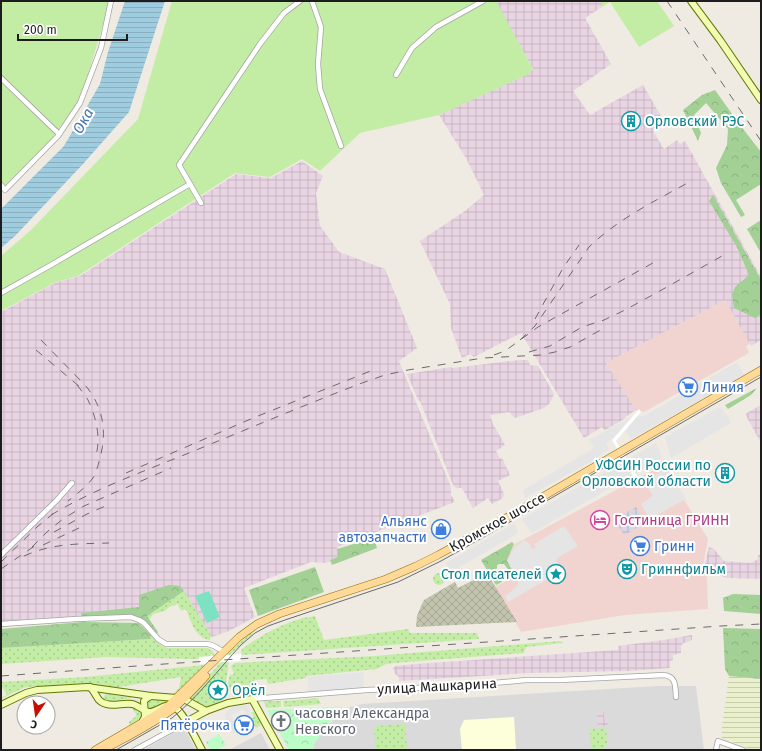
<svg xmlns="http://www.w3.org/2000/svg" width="762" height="751" viewBox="0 0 762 751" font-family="'Fira Sans',sans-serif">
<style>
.residential{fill:#dbdada}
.commercial{fill:#f1d4d0}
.industrial{fill:url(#industrial-grid)}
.education{fill:#fdffdb}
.construction{fill:url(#construction-cross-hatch)}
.farmland{fill:url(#farmland-rules)}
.grass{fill:url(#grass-dots)}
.forest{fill:url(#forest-crowns)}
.park{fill:url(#park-crowns)}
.garden{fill:#c3eca5}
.pitch{fill:#7ce2c1}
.parking{fill:#e5e5e5}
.plaza{fill:url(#plaza-grid)}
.water{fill:url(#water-rules)}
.pier{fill:#fff}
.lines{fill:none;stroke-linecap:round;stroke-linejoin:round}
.street-casing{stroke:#a4a4a4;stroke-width:6}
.secondary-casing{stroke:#637800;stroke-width:8}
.primary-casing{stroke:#966e00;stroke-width:8}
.street{stroke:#fff;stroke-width:4.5}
.secondary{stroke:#f3fcb3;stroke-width:6}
.primary{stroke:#ffd997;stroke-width:7}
.tram{stroke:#6b6b6b;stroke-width:1}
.rail{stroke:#6b6b6b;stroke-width:1;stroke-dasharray:8 8;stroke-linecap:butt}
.labels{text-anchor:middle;stroke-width:4;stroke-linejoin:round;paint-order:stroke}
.culture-label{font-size:14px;fill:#0d838f;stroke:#fff;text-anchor:start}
.shop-label{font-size:14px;fill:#366cbe;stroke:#fff;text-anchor:start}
.hotel-label{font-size:14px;fill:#b23c85;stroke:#fff;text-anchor:start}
.street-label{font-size:14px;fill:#1d1d1d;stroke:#fff}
.worship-label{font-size:14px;fill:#5b616d;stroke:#fff;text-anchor:start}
.water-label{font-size:15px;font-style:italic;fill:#4674b0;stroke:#fff}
</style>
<defs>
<pattern id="industrial-grid" width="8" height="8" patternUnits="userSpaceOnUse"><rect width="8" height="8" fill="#e8d4e3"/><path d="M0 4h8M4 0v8" fill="none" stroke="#c7b6c2"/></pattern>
<pattern id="construction-cross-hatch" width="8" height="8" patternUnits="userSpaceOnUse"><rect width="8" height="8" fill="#c2c4ad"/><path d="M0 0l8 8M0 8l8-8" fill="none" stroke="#a6a894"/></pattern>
<pattern id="farmland-rules" width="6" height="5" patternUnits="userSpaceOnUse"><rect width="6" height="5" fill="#eaefcc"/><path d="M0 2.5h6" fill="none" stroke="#c8ccaf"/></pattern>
<pattern id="grass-dots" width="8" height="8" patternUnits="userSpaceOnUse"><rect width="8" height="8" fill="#c3eca5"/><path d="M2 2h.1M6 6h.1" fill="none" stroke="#a7ca8e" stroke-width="1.8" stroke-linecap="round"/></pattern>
<pattern id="forest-crowns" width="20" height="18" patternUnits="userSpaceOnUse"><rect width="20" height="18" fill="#a2d095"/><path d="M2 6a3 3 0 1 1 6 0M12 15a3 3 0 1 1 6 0" fill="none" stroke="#8bb280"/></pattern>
<pattern id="park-crowns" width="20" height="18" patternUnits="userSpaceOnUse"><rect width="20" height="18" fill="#bcfcc6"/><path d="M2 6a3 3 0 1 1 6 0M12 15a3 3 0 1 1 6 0" fill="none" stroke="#a1d8aa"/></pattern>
<pattern id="plaza-grid" width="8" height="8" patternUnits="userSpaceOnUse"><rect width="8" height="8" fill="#d7d6e4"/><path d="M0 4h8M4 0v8" fill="none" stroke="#b8b7c3"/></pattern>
<pattern id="water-rules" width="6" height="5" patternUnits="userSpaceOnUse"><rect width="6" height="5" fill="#a0ccdf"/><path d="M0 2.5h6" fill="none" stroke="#89afbf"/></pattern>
</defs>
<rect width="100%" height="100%" fill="#efebe2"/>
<!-- residential -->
<g class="residential">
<path d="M658 686H696L704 750H311V746L340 712H344L350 707 362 704Z"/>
<path d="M184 727 196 750H143Z"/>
<path d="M261 733 270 750H229Z"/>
</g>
<!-- commercial -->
<g class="commercial">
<path d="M725 300 750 344 746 346 749 353 644 412 636 410 606 363Z"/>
<path d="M663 465 708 539 703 566 707 578 708 609 625 615 521 632 495 587 515 576 506 561 515 544Z"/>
</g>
<!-- industrial -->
<g class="industrial">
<path d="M495 1H602V7L585 18 611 64 573 91 590 115 643 85 665 123 653 131 664 149 677 140 680 144 685 141 761 277V340L751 346 725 300 606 363 636 410 625 417 626 418 605 430 602 427 584 438 521 333 474 357 470 354 462 358 451 328 450 304 420 241 465 211 484 195 466 158 439 115 528 74 533 69Z"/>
<path d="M302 161 323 176 316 193 320 226 339 252 385 269 417 348 399 361 451 487V495L455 502 337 547 340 559 325 563 311 562 244 588 255 617 229 631 212 637 180 588 139 612 1 621V312L57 282 80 276 236 174 271 178Z"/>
<path d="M519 360H528L530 365 538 366 554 394 550 403 544 408 515 418 509 412 490 415 493 424 505 445 496 451 500 459 502 458 510 475 498 481 504 494 503 498 492 504 488 498 473 508 462 488H456L453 485 420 401 418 400 407 374 451 367 453 368Z"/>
<path d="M761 405V443L745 414Z"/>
<path d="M709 547 714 549 724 561 751 563 758 559V555L761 554V579L727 578 707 571V568L704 567Z"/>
<path d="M692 635V640L682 644 681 647V653L673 655V660L670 661V668L628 671 530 673 399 681V677L395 674 393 668 396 666 416 664 618 650V646L664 640Z"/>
<path d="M604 712V719L607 718 608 726 598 727 597 713Z"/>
</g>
<!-- education -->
<path class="education" d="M514 717 516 750H462L460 729 464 720Z"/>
<!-- construction -->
<path class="construction" d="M487 573 517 622 416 627 417 616 421 606 424 600 455 582 458 588Z"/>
<!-- farmland -->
<path class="farmland" d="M729 676 761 679V750H752L722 738V727Z"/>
<!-- grass -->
<g class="grass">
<circle cx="439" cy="579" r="6"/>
<path d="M184 591 212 637 210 638V640C195 638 191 621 186 609L181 611 178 604 169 607 165 611 153 614 149 620 147 616Z"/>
<path d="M315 616 324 640 408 629 410 633H477L479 639 242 655 241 652 242 649C260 636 281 624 303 618 307 617 311 617 315 616Z"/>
<path d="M252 632 253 634 236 649 229 656 228 670 223 699 207 709 194 702 190 698 229 652Z"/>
<path d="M151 635C156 641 160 645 167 648H208L213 652 214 655 219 656 214 658 212 654 208 658 193 659 107 657 1 664V648L150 639Z"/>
<path d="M560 641 563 643 526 647 524 653 394 663 386 664 377 669 306 676V678L268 684 267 680 266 679 255 680 253 685 254 695 233 697 228 683 230 674 231 675 234 674 231 666 235 663 375 656Z"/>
<path d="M204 665 206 667 177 694H173L179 688 181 677 113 688 87 685V683L28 687 23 688 3 698 2 697 7 695 3 688 1 689V682L86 677Z"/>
<path d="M106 694H109L132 698 106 702 103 700 104 696Z"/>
<path d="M318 698 321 704 284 707 283 701Z"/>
<path d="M150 700H169L170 702 151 710 147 709 146 702Z"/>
<path d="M263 701H281V707L267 708Z"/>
<path d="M130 705 142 712 143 719 131 727 129 724V722L136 716V714Z"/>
<path d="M251 712H256L261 722 260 726 256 728 250 719 254 717Z"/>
<path d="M405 724 407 750H376L374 730H376V726Z"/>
<path d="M606 728 607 744 603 750H591L590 729Z"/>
</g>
<!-- forest -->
<g class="forest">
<path d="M715 90 740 125 761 152V184L736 200 745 215 741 217 721 183 716 168 727 145 728 129 706 103 694 115 701 133 698 141 683 110 702 95Z"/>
<path d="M713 195 761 280V314L755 318 751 316 734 308 732 295 735 287 749 275 737 247 709 201Z"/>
<path d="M761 220V234L760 235 761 253 747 229Z"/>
<path d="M757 388 751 395 728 409 725 405Z"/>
<path d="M374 538 377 548 332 565 330 560 338 557 337 549Z"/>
<path d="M512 542 514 544 507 560 515 575 513 576 504 564H500L497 565V568L495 571 502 582 496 585 481 560Z"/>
<path d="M315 567 324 592 258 616 249 590Z"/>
<path d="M169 585 180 586 184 591 147 616 158 632 157 634 144 620 132 615 85 618V622L139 623 151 635 150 639 1 648V629L82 622 81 613 139 607V595Z"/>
<path d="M733 594 761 595V614L724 611 723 598Z"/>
<path d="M723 628 761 629V679L729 676 725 669Z"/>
</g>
<!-- park -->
<g class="park">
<path d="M342 707 314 744V750H289L267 710Z"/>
<path d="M219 734 226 745 217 750H211L206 742Z"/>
</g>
<!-- garden -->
<g class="garden">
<path d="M1 1H110L81 98 47 145 1 190Z"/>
<path d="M172 1H496L533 69 529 74 439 115 360 133 320 171 302 159 270 177 235 173 78 276 56 282 1 311V256L31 230 138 119Z"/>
<path d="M602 1H657L674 26 639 47 610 2 602 7Z"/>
</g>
<!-- pitch -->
<path class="pitch" d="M209 591 220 617 207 623 195 596Z"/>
<!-- parking -->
<g class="parking">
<path d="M737 362 744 375 631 439 626 431 606 443 609 449 591 461H592L525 498 523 490 594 448 589 440 631 417 644 416Z"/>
<path d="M720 407 727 416 731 423 671 458 665 437Z"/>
<path d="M656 443 662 458 532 533 522 519Z"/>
<path d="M667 468 686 499 650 519 641 504 653 496 644 482Z"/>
<path d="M515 523 518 533 451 572 446 563Z"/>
<path d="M564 526 578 546 557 558 556 560 562 571 508 602 505 596 514 589 518 584V579L507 561 515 547 524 540 530 544 532 549 536 548 534 544Z"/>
<path d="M363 672 364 688 309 693 307 677Z"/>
<path d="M240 705H249L250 713 253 717 250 719 243 709 230 716 239 730 233 733 226 720 225 714 229 709Z"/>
</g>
<!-- plaza -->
<path class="plaza" d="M636 507 646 523 624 535 614 519Z"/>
<!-- water -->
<path class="water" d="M125 1H165L129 112 83 164 15 236 1 248V209L64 146 100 84 108 52Z"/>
<!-- pier -->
<g class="pier">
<path d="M639 409 641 412 616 441 641 483 638 485 612 440Z"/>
<path d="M241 654V661L200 664 199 657Z"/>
</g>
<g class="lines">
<!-- street casing -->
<g class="street-casing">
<g id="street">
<path d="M312 1 321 27 318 64 320 89 341 146"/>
<path d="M396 75 412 48 436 27 483 1"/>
<path d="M1 78 59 134"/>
<path d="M1 185 5 190 58 136 80 103 101 48 111 1"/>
<path d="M201 203 179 165 260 44 284 13 300 1"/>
<path d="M1 293 51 265 190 184"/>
<path d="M1 555 56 501 72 483"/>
<path d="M1 624 76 619 131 617 139 620 144 623 158 639 166 644H208L214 646 224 652"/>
<path d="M252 699 367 690 461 686 526 680H560L664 675C677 677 675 687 676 697"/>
<path d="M135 750 186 722"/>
<path d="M716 750 718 741 743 750"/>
</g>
</g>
<!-- secondary casing -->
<g class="secondary-casing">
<g id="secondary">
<path d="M691 1 720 40 761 100"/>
<path d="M90 687C94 691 96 696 99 700 108 709 122 702 132 704 138 705 143 711 149 712 158 712 166 701 176 708 185 715 196 739 202 750"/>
<path d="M1 705 26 693 37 690 87 687 151 696 177 698 184 699 206 711"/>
<path d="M142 722 145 717 144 701 147 698 151 696"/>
<path d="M186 722 206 711 228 703 252 699 280 750"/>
</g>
</g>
<!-- primary casing -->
<g class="primary-casing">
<g id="primary">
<path d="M107 748C129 736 153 724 173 709 185 699 196 687 206 676"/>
<path d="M95 750 155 715 169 705 239 637 257 624 279 614 386 579 416 566 438 555 513 514 761 370"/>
</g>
</g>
<!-- street -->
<use href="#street" class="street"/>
<!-- secondary -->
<use href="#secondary" class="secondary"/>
<!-- primary -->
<use href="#primary" class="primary"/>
<!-- tram -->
<path class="tram" d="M116 750 172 718C198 697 218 670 241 645L255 633 268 626 285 620 398 582 441 561 489 534 761 377"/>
<!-- rail -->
<g class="rail">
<path d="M667 1 761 141"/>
<path d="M535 319 563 268 579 245"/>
<path d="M41 340 85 385C102 405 107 429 101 454 99 462 97 471 93 478 86 487 77 494 68 501"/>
<path d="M520 340 535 326 589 247C619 218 657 200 693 180"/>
<path d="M36 350 80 387"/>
<path d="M529 352 550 346 582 327 604 320 625 310 658 292 722 256"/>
<path d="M494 355 505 351 538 327 660 259"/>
<path d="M77 385C81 390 85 395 88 400 96 416 101 438 96 455"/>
<path d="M126 473 253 418 373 370"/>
<path d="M51 515C93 490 139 473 184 455 243 431 302 406 362 383L385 375 408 370 483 358 541 355 555 352 570 347 606 327"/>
<path d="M54 532 87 514 110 504"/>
<path d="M43 545 79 528"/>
<path d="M32 547 48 531 63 519 84 506 171 468"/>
<path d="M24 556C53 543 78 544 109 543"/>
<path d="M1 562 37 527 54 513"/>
<path d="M1 569 36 545"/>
<path d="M1 676 150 665 721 626 761 624"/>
</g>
</g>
<!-- icons -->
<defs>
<g id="building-ring" transform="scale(1)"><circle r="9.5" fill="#fff" stroke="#0f9aa8" stroke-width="1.5"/><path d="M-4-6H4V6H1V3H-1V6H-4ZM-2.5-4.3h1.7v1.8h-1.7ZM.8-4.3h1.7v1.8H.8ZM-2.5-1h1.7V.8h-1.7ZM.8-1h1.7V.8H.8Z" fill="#0f9aa8"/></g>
<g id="supermarket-ring" transform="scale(1)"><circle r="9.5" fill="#fff" stroke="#3f7fe0" stroke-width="1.5"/><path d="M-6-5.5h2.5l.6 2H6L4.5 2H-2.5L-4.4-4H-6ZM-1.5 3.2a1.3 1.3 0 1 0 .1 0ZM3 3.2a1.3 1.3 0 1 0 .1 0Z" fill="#3f7fe0"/></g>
<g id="hotel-ring" transform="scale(1)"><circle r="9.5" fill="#fff" stroke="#d1479c" stroke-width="1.5"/><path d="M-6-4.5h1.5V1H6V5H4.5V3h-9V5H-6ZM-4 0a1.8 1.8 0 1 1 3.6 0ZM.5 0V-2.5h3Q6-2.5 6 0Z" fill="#d1479c"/></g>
<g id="shop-ring" transform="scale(1)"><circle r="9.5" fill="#fff" stroke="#3f7fe0" stroke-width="1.5"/><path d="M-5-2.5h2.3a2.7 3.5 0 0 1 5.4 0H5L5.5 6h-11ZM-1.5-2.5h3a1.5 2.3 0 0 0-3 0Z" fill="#3f7fe0"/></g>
<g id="theatre-ring" transform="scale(1)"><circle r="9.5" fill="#fff" stroke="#0f9aa8" stroke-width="1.5"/><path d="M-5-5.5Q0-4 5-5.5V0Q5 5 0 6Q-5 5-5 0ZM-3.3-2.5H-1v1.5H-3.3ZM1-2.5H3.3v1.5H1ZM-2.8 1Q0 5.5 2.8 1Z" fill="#0f9aa8"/></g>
<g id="sight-ring" transform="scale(1)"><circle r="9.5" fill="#fff" stroke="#0f9aa8" stroke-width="1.5"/><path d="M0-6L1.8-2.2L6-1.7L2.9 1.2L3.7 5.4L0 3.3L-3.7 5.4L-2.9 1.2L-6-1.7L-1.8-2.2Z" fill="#0f9aa8"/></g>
<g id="church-ring" transform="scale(1)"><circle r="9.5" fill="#fff" stroke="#6b7280" stroke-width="1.5"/><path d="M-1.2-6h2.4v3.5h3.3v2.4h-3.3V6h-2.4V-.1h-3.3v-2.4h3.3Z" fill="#6b7280"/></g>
</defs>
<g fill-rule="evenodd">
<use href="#building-ring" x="631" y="121"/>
<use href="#supermarket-ring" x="688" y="387"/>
<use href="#building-ring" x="725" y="473"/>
<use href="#hotel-ring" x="600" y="520"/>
<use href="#shop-ring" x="441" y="529"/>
<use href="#supermarket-ring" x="640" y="546"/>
<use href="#theatre-ring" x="627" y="569"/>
<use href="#sight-ring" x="556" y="574"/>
<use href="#sight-ring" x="218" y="690"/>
<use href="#church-ring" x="281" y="721"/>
<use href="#supermarket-ring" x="244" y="725"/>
</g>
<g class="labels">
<!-- culture labels -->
<g class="culture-label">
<text x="645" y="126">Орловский РЭС</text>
<text x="711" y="470" text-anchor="end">УФСИН России по<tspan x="711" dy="16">Орловской области</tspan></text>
<text x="641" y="574">Гриннфильм</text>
<text x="542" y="579" text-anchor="end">Стол писателей</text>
<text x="232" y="695">Орёл</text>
</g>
<!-- shop labels -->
<g class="shop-label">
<text x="702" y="392">Линия</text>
<text x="427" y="526" text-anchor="end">Альянс<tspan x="427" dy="16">автозапчасти</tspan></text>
<text x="654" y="551">Гринн</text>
<text x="230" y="730" text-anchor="end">Пятёрочка</text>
</g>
<!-- hotel labels -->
<g class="hotel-label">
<text x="614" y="525">Гостиница ГРИНН</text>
</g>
<!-- street labels -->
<g class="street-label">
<text transform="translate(497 522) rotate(-29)" y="5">Кромское шоссе</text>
<text transform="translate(437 686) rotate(-3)" y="5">улица Машкарина</text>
</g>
<!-- worship labels -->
<g class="worship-label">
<text x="295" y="718">часовня Александра<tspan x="295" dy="16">Невского</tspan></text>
</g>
<!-- water labels -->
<g class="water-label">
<text transform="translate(83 121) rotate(-61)" y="5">Ока</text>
</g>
</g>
<!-- border -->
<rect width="762" height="751" fill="none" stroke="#1d1d1d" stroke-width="4"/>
<!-- north arrow -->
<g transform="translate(36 715) rotate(193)"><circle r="19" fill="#ffffff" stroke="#a5a5a5"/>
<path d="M0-3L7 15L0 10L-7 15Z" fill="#ca0d00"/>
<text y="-6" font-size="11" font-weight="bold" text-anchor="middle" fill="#1d1d1d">С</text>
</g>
<!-- scale -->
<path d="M18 34v6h109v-6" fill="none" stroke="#1d1d1d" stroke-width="2"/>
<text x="24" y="34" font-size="12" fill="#1d1d1d" stroke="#ffffff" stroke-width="3" paint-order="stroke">200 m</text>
</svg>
